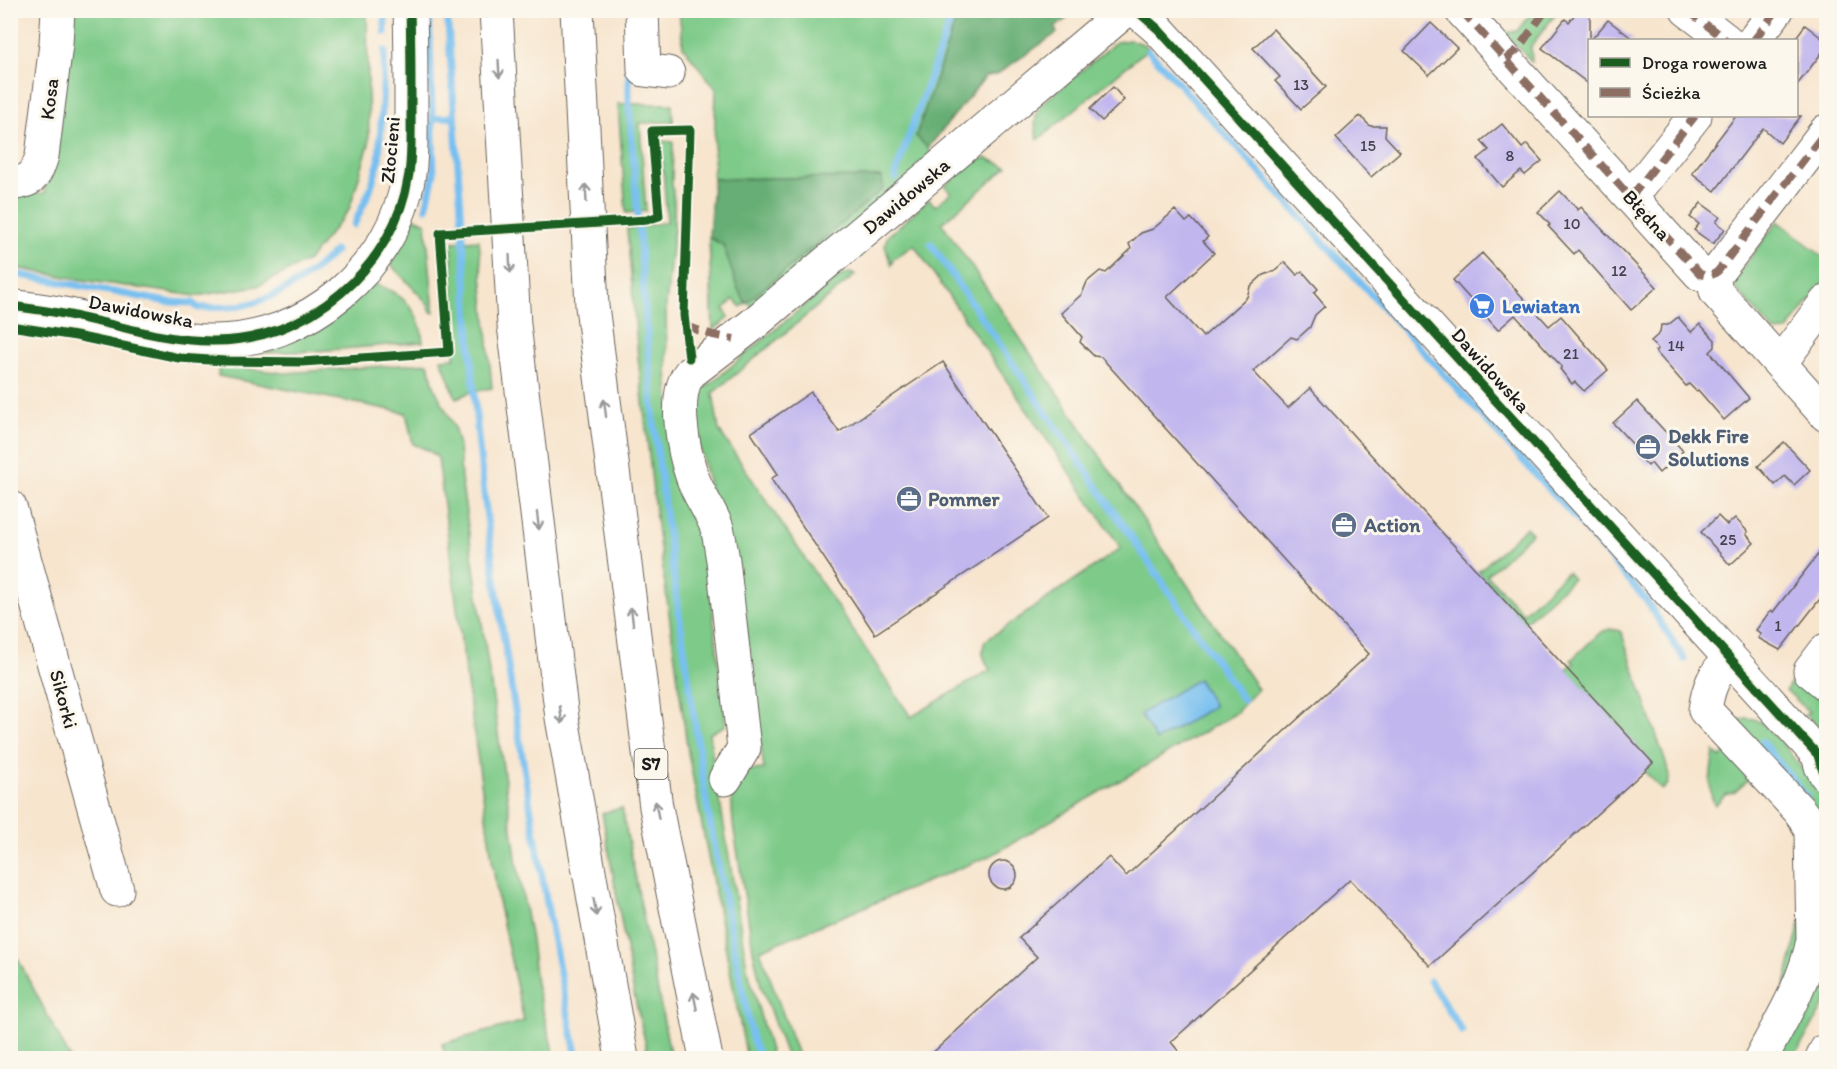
<svg xmlns="http://www.w3.org/2000/svg" width="1837" height="1069" viewBox="0 0 1837 1069" font-family="Itim,sans-serif">
<style>
.green{fill:#7eca89;stroke:#4d7352;stroke-width:1.5}
.forest{fill:#66ae75;stroke:#416548;stroke-width:1.5}
.water{fill:#78c0f0;stroke:#4a6e86;stroke-width:1.5}
.lines{fill:none;stroke-linecap:round;stroke-linejoin:round}
.stream{stroke:#78c0f0;stroke-width:7}
.building{fill:#c1b6ee}
.minor-casing{stroke:#69625a;stroke-width:35}
.highway-casing{stroke:#69625a;stroke-width:35}
.minor{stroke:#fff;stroke-width:33}
.highway{stroke:#fff;stroke-width:33}
.quiet{stroke:#8d6e63;stroke-width:8;stroke-dasharray:15 8;stroke-linecap:butt}
.cycleway-casing{stroke:#fbf7ec;stroke-width:13}
.cycleway{stroke:#1b5e20;stroke-width:9}
.oneway{stroke:#999}
.labels{text-anchor:middle;stroke-width:6;stroke-linejoin:round;paint-order:stroke}
.number-label{font-size:16px;fill:#454250}
.shield{fill:#fbf7ec;stroke:#5f5e5a;stroke-width:1.5}
.shield-label{font-size:18px;font-weight:bold;fill:#1c1c1c}
.street-label{font-size:20px;fill:#1c1c1c;stroke:#fbf7ec}
.shop-label{font-size:20px;font-weight:bold;fill:#366cbe;stroke:#fbf7ec;text-anchor:start}
.service-label{font-size:20px;font-weight:bold;fill:#4e5e75;stroke:#fbf7ec;text-anchor:start}
</style>
<rect width="100%" height="100%" fill="#fbf7ec"/>
<filter id="ink" filterUnits="userSpaceOnUse"><feTurbulence type="fractalNoise" baseFrequency=".0167" numOctaves="2"/><feDisplacementMap in="SourceGraphic" scale="12" xChannelSelector="R" yChannelSelector="G"/><feConvolveMatrix kernelMatrix="1 2 1 2 8 2 1 2 1" color-interpolation-filters="sRGB"/></filter>
<filter id="wash" filterUnits="userSpaceOnUse"><feTurbulence type="fractalNoise" baseFrequency=".008" numOctaves="4" result="noise"/><feDisplacementMap in="SourceGraphic" scale="24" xChannelSelector="R" yChannelSelector="G"/><feGaussianBlur stdDeviation="1.35" result="paint"/><feColorMatrix in="noise" values="0 0 0 0 0 0 0 0 0 0 0 0 0 0 0 0 0 1.4 0 .05"/><feComposite in="paint" operator="in"/></filter>
<g filter="url(#wash)">
<rect width="100%" height="100%" fill="#f7e5ce"/>
<!-- green -->
<g class="green">
<path d="M68 11H367L369 144 349 210 308 261 258 286 196 296 83 280 11 267 10 194 45 193Z"/>
<path d="M679 11H959L916 136 928 148 934 159 756 308 746 303 741 307 734 299 724 309 729 317 713 331 709 237 723 244 738 289 746 303 883 189 882 177 713 179 716 89 683 47Z"/>
<path d="M1533 11H1558L1531 46 1532 62 1505 33 1517 31Z"/>
<path d="M1129 40 1141 43 1149 48 1038 140C1034 127 1034 117 1041 105L1116 42Z"/>
<path d="M618 104H672L673 122 640 123 646 211 626 213Z"/>
<path d="M661 141 673 142 672 184 674 202V228L666 305 667 370 673 455 702 520 726 725 709 734 747 967 772 1058H748L746 1054 688 753 656 519 638 357 627 229 667 222Z"/>
<path d="M987 158 1007 167 942 223 1258 689 1235 714 992 855 760 950 799 1058H787L761 986 753 950 733 824 730 779 741 771 764 769 747 643 692 415 699 384 705 388 841 275 850 273 855 275 713 393 719 430 911 717 990 670C984 659 980 653 985 641L1121 548 914 245 892 260 893 262 891 265 885 246 887 237 929 199 935 206 951 193 945 186 976 160Z"/>
<path d="M415 218 426 223 434 313 431 312 428 304 390 264Z"/>
<path d="M1778 221 1826 259V279L1787 331 1774 332 1731 283Z"/>
<path d="M479 240 492 388 474 391 456 398 441 359 455 358 451 242Z"/>
<path d="M375 284C403 293 421 312 423 342 360 347 297 355 234 352Z"/>
<path d="M428 363 435 389 454 426 459 446 461 478 517 864 531 940 536 984 555 1058H446L442 1044 524 1021 498 901 464 663 438 458 428 450 413 444 406 413 218 376 219 365 284 373Z"/>
<path d="M1526 527 1532 533 1487 575 1523 613 1567 572 1573 579 1524 623 1478 572Z"/>
<path d="M1610 629 1620 631 1622 634 1670 775 1668 784 1662 790 1644 771 1652 763 1566 669 1574 663 1571 660 1601 632Z"/>
<path d="M1794 679 1826 704V731L1805 715 1809 712 1786 690Z"/>
<path d="M1746 718 1754 719 1762 723 1781 742 1826 799V1001L1794 1058H1767L1822 834 1736 721Z"/>
<path d="M1729 748 1754 775 1735 792 1725 795 1715 805C1706 789 1712 768 1714 751L1720 758Z"/>
<path d="M622 808 671 1058H649L634 994 602 813Z"/>
<path d="M11 946 70 1058H11Z"/>
</g>
<!-- forest -->
<g class="forest">
<path d="M959 11H1076L1055 28 1057 33 996 75 986 76 928 148 916 136Z"/>
<path d="M882 177 883 189 746 303 738 289 723 245 709 237 713 179Z"/>
</g>
<!-- water -->
<path class="water" d="M1198 679 1214 706 1156 741 1140 714Z"/>
<g class="lines">
<!-- stream -->
<g class="stream">
<path d="M385 10V32"/>
<path d="M447 10C455 138 464 265 474 392 483 505 500 618 518 729 535 840 554 949 577 1058"/>
<path d="M1149 51 1578 521 1646 600 1684 659"/>
<path d="M629 67V103L654 423 670 551 707 807 752 1039 760 1058"/>
<path d="M434 118 454 117"/>
<path d="M896 178 895 175 954 10"/>
<path d="M426 208 434 174 429 10"/>
<path d="M354 225 370 190 379 161 385 51"/>
<path d="M931 244 1243 700"/>
<path d="M10 273 168 302 193 303 198 308C211 307 226 308 239 306 276 299 309 278 335 251"/>
<path d="M1762 742 1807 797"/>
<path d="M1430 981 1462 1031"/>
<path d="M1799 1022 1826 973"/>
</g>
</g>
<g id="blocks">
<!-- building -->
<g class="building">
<path d="M1578 10H1590V85L1542 48 1565 19 1569 22Z"/>
<path d="M1608 20 1634 40H1591Z"/>
<path d="M1431 23 1457 48 1429 75 1404 51Z"/>
<path d="M1805 25 1827 42V46L1797 85V36Z"/>
<path d="M1273 29 1326 87 1301 109 1275 81 1280 77 1253 48Z"/>
<path d="M1113 87 1124 100 1102 121 1090 109Z"/>
<path d="M1360 116 1370 126H1386L1385 136 1400 152 1371 177 1336 138Z"/>
<path d="M1736 116H1801L1780 143 1763 128 1715 191 1692 173Z"/>
<path d="M1502 124 1522 148 1527 144 1542 161 1525 175 1521 171 1502 187 1478 159 1489 150 1481 141Z"/>
<path d="M1560 191 1578 210 1581 207 1657 287 1631 310 1578 250 1574 254 1548 226 1550 225 1547 221 1538 212Z"/>
<path d="M1701 203 1720 217 1716 222 1725 229 1713 244 1694 230 1699 224 1690 217Z"/>
<path d="M1175 210 1186 222 1191 218 1208 237 1203 241 1214 253 1167 297 1203 337 1247 297 1250 287 1263 275 1275 271 1285 262 1297 275 1302 271 1318 289 1314 293 1325 306 1315 315 1310 327 1297 339 1291 337 1253 371 1288 408 1310 388 1653 763 1430 966 1350 879 1171 1042 1185 1059H926L1037 957 1019 938 1109 857 1126 876 1369 654 1101 357 1094 356 1080 342 1082 337 1061 313 1082 294 1087 282 1100 271 1106 273 1131 249 1129 244 1141 233 1153 229Z"/>
<path d="M1482 253 1549 326 1561 316 1608 370 1584 391 1575 382 1572 384 1560 369 1562 367 1515 315 1498 330 1453 280Z"/>
<path d="M1678 317 1691 332 1700 324 1715 340V347L1710 352 1749 398 1724 420 1698 390 1696 391 1689 384 1686 386 1655 351 1658 349 1651 341 1660 333 1661 325H1668Z"/>
<path d="M943 362 1048 518 875 634 771 479 778 474 751 433 811 392 839 432Z"/>
<path d="M1637 401 1683 451 1659 473 1651 463 1648 466 1635 452 1638 450 1613 423Z"/>
<path d="M1784 442 1810 470 1794 485 1785 476 1775 485 1758 466Z"/>
<path d="M1718 516 1727 525 1735 518 1748 532 1746 534 1754 543 1730 565 1701 532Z"/>
<path d="M1827 543V590L1780 650 1758 638 1761 634 1756 630 1771 610 1773 612Z"/>
<circle cx="1003" cy="875" r="14"/>
</g>
</g>
</g>
<g filter="url(#ink)">
<use href="#blocks" fill-opacity="0" stroke="#69625a" stroke-width="1.5"/>
<g class="lines">
<!-- minor casing -->
<g class="minor-casing">
<g id="minor">
<path d="M642 10 644 70 668 73"/>
<path d="M1136 10 1158 29 1818 755 1821 766 1826 775"/>
<path d="M1461 10 1700 274C1708 277 1712 276 1718 271L1826 131"/>
<path d="M1687 10 1726 40"/>
<path d="M1754 40 1777 10"/>
<path d="M10 184C32 181 35 177 42 156L56 44 58 10"/>
<path d="M1631 197 1695 116"/>
<path d="M1713 275 1716 292 1826 415"/>
<path d="M10 306C34 309 59 312 82 318 125 327 167 341 211 341 306 343 395 268 409 174 412 153 411 131 411 110 411 77 411 44 410 10"/>
<path d="M1781 362 1826 302"/>
<path d="M10 507 117 890"/>
<path d="M1826 650 1810 671 1826 684"/>
<path d="M1729 659C1714 674 1708 688 1705 710L1798 809 1805 818 1811 832 1813 940C1805 982 1781 1021 1761 1058"/>
<path d="M725 779 744 748 723 560C721 550 720 538 717 528 711 511 699 496 693 479 684 454 671 392 691 372L751 326 1126 10"/>
<path d="M1822 1058 1826 1050"/>
</g>
</g>
<!-- highway casing -->
<g class="highway-casing">
<g id="highway">
<path d="M496 10 514 325 562 718 622 1058"/>
<path d="M577 10 592 306 656 807 706 1058"/>
</g>
</g>
<!-- minor -->
<use href="#minor" class="minor"/>
<!-- highway -->
<use href="#highway" class="highway"/>
<!-- quiet -->
<g class="quiet">
<path d="M1461 10 1700 274C1708 277 1712 276 1718 271L1826 131"/>
<path d="M1687 10 1726 40"/>
<path d="M1754 40 1777 10"/>
<path d="M1506 59 1517 50 1546 10"/>
<path d="M1631 197 1695 116"/>
<path d="M685 326 713 335 734 339"/>
</g>
<!-- cycleway casing -->
<g class="cycleway-casing">
<g id="cycleway">
<path d="M1136 10 1158 29 1818 755 1821 766 1826 775"/>
<path d="M10 306C34 309 59 312 82 318 125 327 167 341 211 341 306 343 395 268 409 174 412 153 411 131 411 110 411 77 411 44 410 10"/>
<path d="M10 326 76 336 179 358 225 361 302 362 449 352 440 233 647 220 659 216 652 131 690 130 684 315 689 358"/>
</g>
</g>
<!-- cycleway -->
<use href="#cycleway" class="cycleway"/>
</g>
<!-- one-way arrows -->
<defs><path id="oneway-shaft" d="M-6 0H5M1.5-3L5.5 0L1.5 3" fill="none" stroke-width="1.6" stroke-linecap="round" stroke-linejoin="round" transform="scale(1.5)"/></defs>
<g class="oneway">
<use href="#oneway-shaft" transform="translate(499 69) rotate(87)"/>
<use href="#oneway-shaft" transform="translate(586 193) rotate(-93)"/>
<use href="#oneway-shaft" transform="translate(510 264) rotate(87)"/>
<use href="#oneway-shaft" transform="translate(605 408) rotate(-97)"/>
<use href="#oneway-shaft" transform="translate(538 521) rotate(83)"/>
<use href="#oneway-shaft" transform="translate(632 616) rotate(-97)"/>
<use href="#oneway-shaft" transform="translate(561 715) rotate(82)"/>
<use href="#oneway-shaft" transform="translate(657 810) rotate(-100)"/>
<use href="#oneway-shaft" transform="translate(595 907) rotate(80)"/>
<use href="#oneway-shaft" transform="translate(695 1001) rotate(-101)"/>
</g>
</g>
<!-- icons -->
<defs>
<g id="supermarket-disc" transform="scale(1.35)"><circle r="9.5" fill="#3f7fe0" stroke="#fbf7ec"/><path d="M-6-5.5h2.5l.6 2H6L4.5 2H-2.5L-4.4-4H-6ZM-1.5 3.2a1.3 1.3 0 1 0 .1 0ZM3 3.2a1.3 1.3 0 1 0 .1 0Z" fill="#fff"/></g>
<g id="office-disc" transform="scale(1.35)"><circle r="9.5" fill="#5c6f8a" stroke="#fbf7ec"/><path d="M-6-3h4V-5.5h4V-3h4V5H-6ZM-1-4.5V-3h2v-1.5ZM-6 0V1H6V0Z" fill="#fff"/></g>
</defs>
<g fill-rule="evenodd">
<use href="#supermarket-disc" x="1482" y="306"/>
<use href="#office-disc" x="1648" y="447"/>
<use href="#office-disc" x="909" y="499"/>
<use href="#office-disc" x="1344" y="525"/>
</g>
<g class="labels">
<!-- number labels -->
<g class="number-label">
<text x="1301" y="90">13</text>
<text x="1368" y="151">15</text>
<text x="1510" y="161">8</text>
<text x="1572" y="229">10</text>
<text x="1619" y="276">12</text>
<text x="1676" y="351">14</text>
<text x="1571" y="359">21</text>
<text x="1728" y="545">25</text>
<text x="1778" y="631">1</text>
</g>
<!-- shield labels -->
<rect class="shield" x="634.5" y="749" width="33" height="30" rx="4.5"/>
<g class="shield-label">
<text x="651" y="770">S7</text>
</g>
<!-- street labels -->
<g class="street-label">
<text transform="translate(49 99) rotate(-83)" y="7">Kosa</text>
<text transform="translate(390 150) rotate(-85)" y="7">Złocieni</text>
<text transform="translate(906 196) rotate(-40)" y="7">Dawidowska</text>
<text transform="translate(1647 215) rotate(48)" y="7">Błędna</text>
<text transform="translate(141 311) rotate(11)" y="7">Dawidowska</text>
<text transform="translate(1491 370) rotate(48)" y="7">Dawidowska</text>
<text transform="translate(64 699) rotate(75)" y="7">Sikorki</text>
</g>
<!-- shop labels -->
<g class="shop-label">
<text x="1502" y="313">Lewiatan</text>
</g>
<!-- service labels -->
<g class="service-label">
<text x="1668" y="443">Dekk Fire<tspan x="1668" dy="23">Solutions</tspan></text>
<text x="928" y="506">Pommer</text>
<text x="1364" y="532">Action</text>
</g>
</g>
<!-- margin -->
<rect width="1837" height="1069" fill="none" stroke="#fbf7ec" stroke-width="36"/>
<!-- legend -->
<rect x="1588" y="39" width="210" height="78" fill="#fbf7ec" stroke="#a29f99" stroke-width="1.5"/>
<rect x="1600" y="58" width="30" height="9" fill="#1b5e20" stroke="#a29f99" stroke-width="1.5"/>
<text x="1642" y="69" font-size="18" fill="#1c1c1c">Droga rowerowa</text>
<rect x="1600" y="88" width="30" height="9" fill="#8d6e63" stroke="#a29f99" stroke-width="1.5"/>
<text x="1642" y="99" font-size="18" fill="#1c1c1c">Ścieżka</text>
</svg>
